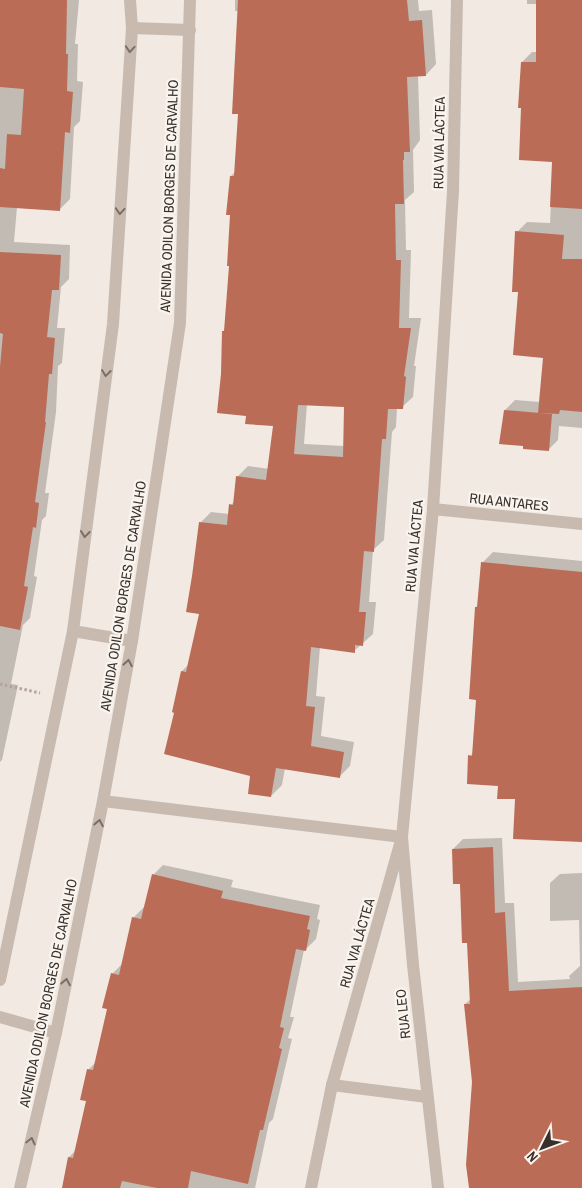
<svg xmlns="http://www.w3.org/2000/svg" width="582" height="1188" viewBox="0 0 582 1188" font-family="'Archivo Narrow',sans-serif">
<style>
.shadow{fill:#0003;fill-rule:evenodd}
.building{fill:#bb6c57;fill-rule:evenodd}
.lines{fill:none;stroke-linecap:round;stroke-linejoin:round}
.path{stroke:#b5a499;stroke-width:3;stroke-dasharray:2.5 2.5;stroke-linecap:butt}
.minor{stroke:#c9baaf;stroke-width:12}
.oneway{stroke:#7a6e67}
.labels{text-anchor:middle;stroke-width:4.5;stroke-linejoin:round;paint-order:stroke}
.street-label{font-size:14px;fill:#39302c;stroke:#f9f4ee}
</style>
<rect width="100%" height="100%" fill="#f2eae2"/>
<!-- shadow -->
<g class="shadow">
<path d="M0 0H79L75 44H78L77 81 83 82 80 121 74 127 70 199 60 209 17 207 14 242 70 245 69 279 61 287 57 328H65L62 363 58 366 56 412 45 493H49L46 516 42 520 34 576 37 577 30 618 23 625 11 684 18 685 2 760 0 762Z"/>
<path d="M235 0H418L419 11 432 10 436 64 426 75H418L420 140 413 150 414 192 405 200 406 250H411L409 318H421L414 366H416L413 397 402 407H397L396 427 392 432 384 540 373 550 369 602H376L373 634 354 651 320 647 316 696 325 697 321 736 354 742 350 766 340 776 285 768 282 785 271 796 252 775 176 712 182 671 188 665 200 613 201 522 211 512 229 514 231 505 235 501 238 476 248 466 269 469 275 425 247 415 222 374 223 332 225 329 230 265 231 176 235 172 239 113V11H235ZM307 404 346 406 344 446 304 444Z"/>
<path d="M527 0H582V428L559 426 558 440 548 450 505 410 515 400 540 402 544 356 519 291 517 232 527 222 550 223 553 161 522 107V62L532 52H538L537 4H527Z"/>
<path d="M493 552 582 561V841L499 784 470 756 474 752 477 699 476 607 478 605 482 563Z"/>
<path d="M502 838 505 903H514L518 982 570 979 569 976 580 966 579 920 550 921V883L560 874 582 873V1188H503L474 1172 467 1173 473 1082 465 1004 471 999 468 942 461 883 453 849 463 839Z"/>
<path d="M163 865 233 880 231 887 320 905 317 919 320 920 316 939 305 950H304L290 1017H294L288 1038 292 1039 273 1119 269 1123 255 1188H63L69 1157 76 1150 87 1100 89 1069 96 1062 108 1008 112 974 123 963 133 918 144 907 145 908 153 875Z"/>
</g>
<!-- building -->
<g class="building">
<path d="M0 0H67L66 54H68L67 91 73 92 70 133 65 132 60 211 0 207V168L5 169 7 134 21 135 24 89 0 87Z"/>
<path d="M238 0H407L409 21 422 20 426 76 407 77 410 152H404V160H403L404 204H395L396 260H401L399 328H411L404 376 406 377 403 409H388L386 439H382L374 552 364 551 359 612H366L363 646 355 645V653L311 647 306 706 315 707 311 746 344 752 340 778 276 768 271 797 248 794 250 776 164 754 174 713 172 712 181 671 186 672 199 614 186 612 192 576 199 522 227 525 229 504 233 505 236 476 266 480 273 426 245 424 246 416 217 413 221 374 222 331H224L229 266H227L230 215H226L230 176H234L238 114H232ZM298 405 344 407 343 457 294 454Z"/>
<path d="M536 0H582V209L550 207 552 162 519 160 521 108H518L521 62H536Z"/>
<path d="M515 231 564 235 562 259H582V412L560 410 559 414 538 413 543 358 513 355 518 292H512Z"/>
<path d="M0 252 61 255 59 290H52L47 337 55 338 52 374H49L45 422H46L35 502 39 503 36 528 33 527 24 586 28 587 20 630 0 626V367L3 334 0 333Z"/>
<path d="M504 410 552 414 549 451 523 449V446L499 444Z"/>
<path d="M481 562 582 572V842L513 839 515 799H497L498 786 467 784 468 755 472 756 476 700 469 699 475 607H477Z"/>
<path d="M493 847 495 913 505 912 509 991 582 987V1188H469L466 1165 472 1082 464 1004H470L467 943H462L460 884H453L452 849Z"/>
<path d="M152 874 223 891 221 898 310 916 307 929 310 930 306 951 296 949 280 1027 284 1028 279 1048 282 1049 263 1130H260L248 1184 191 1171 188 1188H157L122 1181 120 1188H62L68 1157 73 1158 86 1101 80 1100 87 1069 93 1070 107 1009 102 1008 111 973 119 975 132 917 141 919Z"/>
</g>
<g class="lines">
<!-- path -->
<path class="path" d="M0 684 40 693"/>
<!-- minor -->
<g class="minor">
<path d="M132 28 190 30"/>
<path d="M433 509 582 524"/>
<path d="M73 631 132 641"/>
<path d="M103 801 402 837 413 965 438 1188"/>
<path d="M0 980 73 631 113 324 132 28 130 0"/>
<path d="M0 1017 56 1033"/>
<path d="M332 1085 427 1097"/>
<path d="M20 1188 56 1033 103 801 132 641 180 323 190 0"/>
<path d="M311 1188 332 1085 402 837 433 509 453 191 457 0"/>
</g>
</g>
<!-- one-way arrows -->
<defs><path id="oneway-chevron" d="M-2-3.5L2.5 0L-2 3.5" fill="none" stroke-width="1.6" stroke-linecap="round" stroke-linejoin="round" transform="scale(1.25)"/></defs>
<g class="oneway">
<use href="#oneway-chevron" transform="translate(130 49) rotate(94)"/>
<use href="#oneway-chevron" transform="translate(120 211) rotate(94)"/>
<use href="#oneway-chevron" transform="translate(106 373) rotate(97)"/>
<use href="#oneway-chevron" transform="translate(85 534) rotate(97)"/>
<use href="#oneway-chevron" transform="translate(128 663) rotate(-80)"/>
<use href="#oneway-chevron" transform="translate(99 823) rotate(-79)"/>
<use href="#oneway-chevron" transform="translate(66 982) rotate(-79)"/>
<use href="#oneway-chevron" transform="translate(31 1141) rotate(-77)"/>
</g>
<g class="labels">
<!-- street labels -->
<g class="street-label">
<text transform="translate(439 143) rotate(-89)" y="5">RUA VIA LÁCTEA</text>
<text transform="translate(169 196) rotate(-88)" y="5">AVENIDA ODILON BORGES DE CARVALHO</text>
<text transform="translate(509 502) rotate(6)" y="5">RUA ANTARES</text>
<text transform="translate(414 546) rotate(-85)" y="5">RUA VIA LÁCTEA</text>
<text transform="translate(123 596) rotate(-81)" y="5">AVENIDA ODILON BORGES DE CARVALHO</text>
<text transform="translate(357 943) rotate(-74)" y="5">RUA VIA LÁCTEA</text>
<text transform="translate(48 993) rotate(-78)" y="5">AVENIDA ODILON BORGES DE CARVALHO</text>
<text transform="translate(403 1014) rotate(-96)" y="5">RUA LEO</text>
</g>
</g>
<!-- north arrow -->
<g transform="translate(542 1148) rotate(228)" stroke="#f9f4ee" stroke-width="4" paint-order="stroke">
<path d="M0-4L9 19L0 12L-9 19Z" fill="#39302c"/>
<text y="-8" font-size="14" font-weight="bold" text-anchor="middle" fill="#39302c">N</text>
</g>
</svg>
